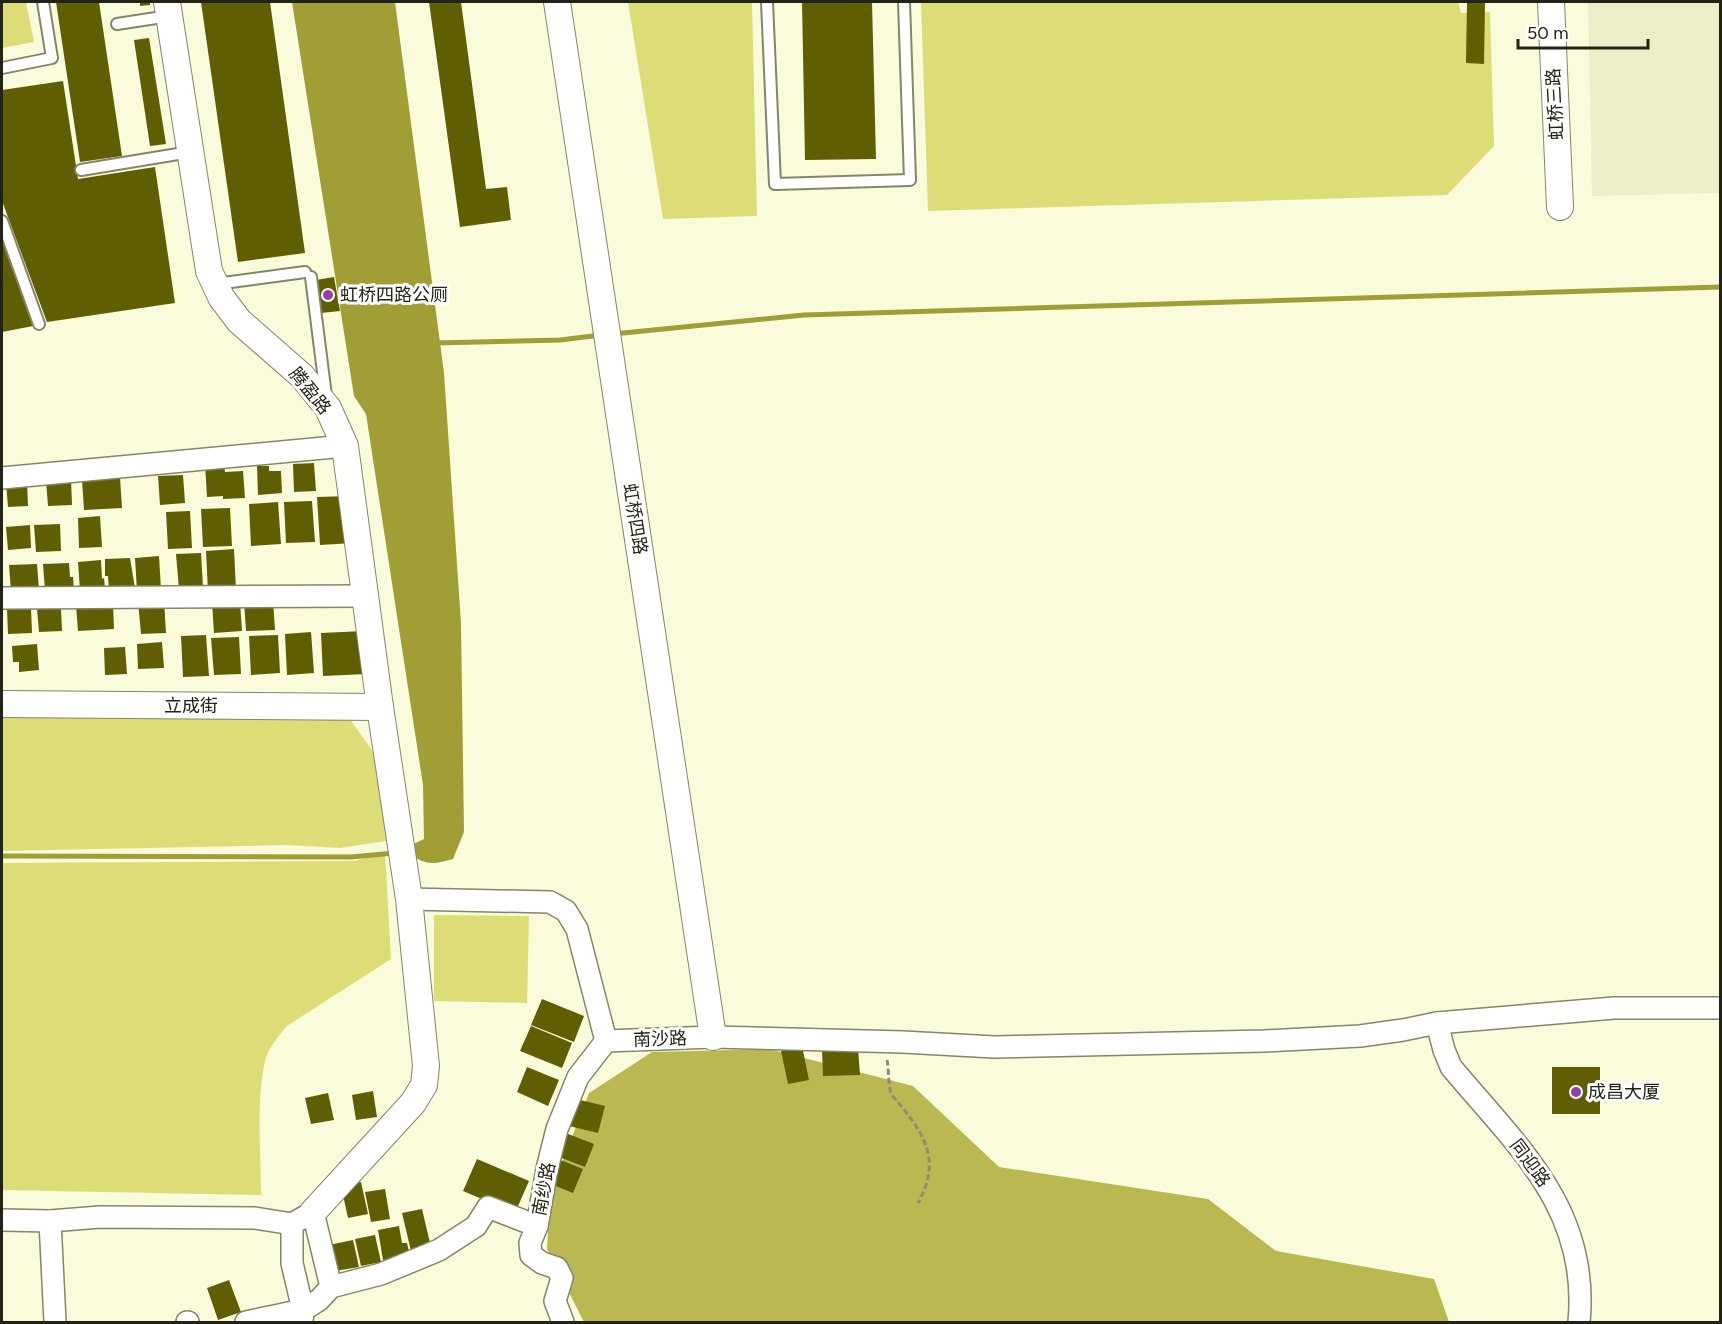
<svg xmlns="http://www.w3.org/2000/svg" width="1722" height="1324" viewBox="0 0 1722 1324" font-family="Figtree,'Noto Sans SC',sans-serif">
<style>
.built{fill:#edeec7}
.green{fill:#dddd78}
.forest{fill:#b9b851}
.water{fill:#a09e35}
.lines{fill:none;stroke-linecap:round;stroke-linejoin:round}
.stream{stroke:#a09e35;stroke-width:5}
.building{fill:#605e02}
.service-casing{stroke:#858569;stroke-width:14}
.minor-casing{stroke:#858569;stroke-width:24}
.tertiary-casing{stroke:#858569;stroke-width:28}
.path{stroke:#8d8d77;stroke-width:3;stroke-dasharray:6 3;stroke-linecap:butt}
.service{stroke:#fff;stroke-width:10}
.minor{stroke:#fff;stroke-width:21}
.tertiary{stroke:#fff;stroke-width:26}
.poi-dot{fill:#943eac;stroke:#fff;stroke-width:2}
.labels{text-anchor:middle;stroke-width:6;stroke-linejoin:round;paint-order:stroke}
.street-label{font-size:18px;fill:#222216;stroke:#fff}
.poi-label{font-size:18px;fill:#222216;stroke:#fff;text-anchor:start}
</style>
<rect width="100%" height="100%" fill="#fafbdb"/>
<!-- built -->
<path class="built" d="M1588 2H1720V193L1592 196Z"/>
<!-- green -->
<g class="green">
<path d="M2 2H26L34 42 2 48Z"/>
<path d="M628 2H752L757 216 663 219Z"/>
<path d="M921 2H1458L1461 13 1490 12 1494 146 1447 195 928 211Z"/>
<path d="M347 715 381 763 392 840 340 848 286 845 2 851V717Z"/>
<path d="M385 852 391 959 287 1026C279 1036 268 1048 265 1061 256 1100 261 1154 261 1195L2 1190V863L355 861Z"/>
<path d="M434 915 529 916 527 1003 434 1001Z"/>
</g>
<!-- forest -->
<path class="forest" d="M769 1049 913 1086 999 1167 1208 1199 1276 1251 1434 1279 1449 1322H584L547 1249 550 1194 589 1093 652 1052Z"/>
<!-- water -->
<path class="water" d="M292 2H395L444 373 461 623 464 832 453 859C436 864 425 866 411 854L409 846 424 839 423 785 366 414 354 396Z"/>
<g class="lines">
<!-- stream -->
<g class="stream">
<path d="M613 334 804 315 1720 287"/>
<path d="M434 343 560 340 601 335"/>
<path d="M2 856 351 857 394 853"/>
</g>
</g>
<!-- building -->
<g class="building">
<path d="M56 2H99L122 156 80 162Z"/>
<path d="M140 2H150V5L140 6Z"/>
<path d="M201 2H270L305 253 238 262Z"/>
<path d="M429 2H461L486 189 507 187 511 220 460 227Z"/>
<path d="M802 2H872L876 159 805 160Z"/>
<path d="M1467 2H1485L1484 64 1466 63Z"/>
<path d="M149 38 166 144 150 146 134 40Z"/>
<path d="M63 81 78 179 155 167 175 303 47 322 2 201V90Z"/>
<path d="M2 240 33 326 2 332Z"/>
<path d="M334 277 340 311 321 313 316 280Z"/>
<path d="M224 463 225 472 243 471 245 498 223 499V496L207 497 205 464Z"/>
<path d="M314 463 316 491 294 492 293 464Z"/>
<path d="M257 466H269V471H281L282 493 258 495Z"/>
<path d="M183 475 185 503 160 505 158 476Z"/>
<path d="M120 477 122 508 84 510 82 479Z"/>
<path d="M71 479 72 505 48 506 46 480Z"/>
<path d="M27 481 28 506 8 507 6 482Z"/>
<path d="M350 496 353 543 320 545 317 497Z"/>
<path d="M312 501 315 542 286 543 284 502Z"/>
<path d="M278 502 281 544 251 546 249 504Z"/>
<path d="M230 508 232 546 203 547 201 509Z"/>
<path d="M190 511 192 548 168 549 166 512Z"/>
<path d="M100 516 102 547 79 548 78 518Z"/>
<path d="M60 524 61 551 36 552 34 525Z"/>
<path d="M30 525 31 548 8 550 6 527Z"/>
<path d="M234 549 236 590 208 591 206 551Z"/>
<path d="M201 553 203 587 179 589 176 554Z"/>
<path d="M159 556 161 590 137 591 135 558Z"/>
<path d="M130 558 135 588 109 590 108 576H105V559Z"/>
<path d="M101 560 102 579 104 578 105 589 80 591 78 562Z"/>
<path d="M69 563 70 577H73L74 590 45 591 43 564Z"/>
<path d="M37 564 39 590 11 592 9 565Z"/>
<path d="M164 600 166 633 141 634 138 601Z"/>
<path d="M273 600 275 630 246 631 244 601Z"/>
<path d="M240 602 242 631 214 633 212 603Z"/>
<path d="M113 603 114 629 78 631 76 605Z"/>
<path d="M31 608 32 633 8 634 7 609Z"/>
<path d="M61 608 62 631 39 632 37 609Z"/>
<path d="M364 631 366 674 323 676 321 633Z"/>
<path d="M311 632 314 673 287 675 285 634Z"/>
<path d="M206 635 209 676 183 677 181 636Z"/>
<path d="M278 635 280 673 251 675 249 636Z"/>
<path d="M239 637 241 674 214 675 211 638Z"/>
<path d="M162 642 164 668 138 669 137 644Z"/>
<path d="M37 644 39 670 19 672V662H13L12 646Z"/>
<path d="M125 647 127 674 105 675 104 648Z"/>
<path d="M542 999 584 1016 574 1042 531 1025Z"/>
<path d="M531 1026 572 1043 562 1068 520 1051Z"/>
<path d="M802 1046 809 1080 788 1084 781 1051Z"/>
<path d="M858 1048 860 1075 823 1076 822 1049Z"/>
<path d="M527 1067 559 1080 548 1106 517 1092Z"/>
<rect x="1552" y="1067" width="48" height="47"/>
<path d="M373 1091 377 1117 356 1120 352 1095Z"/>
<path d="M328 1093 334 1120 311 1124 305 1098Z"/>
<path d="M572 1098 605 1106 598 1133 565 1125Z"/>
<path d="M568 1134 594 1144 585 1167 559 1157Z"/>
<path d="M477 1159 529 1181 515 1213 463 1191Z"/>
<path d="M558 1159 583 1169 573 1193 548 1183Z"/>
<path d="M361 1182 368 1214 348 1218 341 1186Z"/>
<path d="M385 1189 390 1219 371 1222 365 1192Z"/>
<path d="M422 1209 431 1247 411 1251 402 1213Z"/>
<path d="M399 1226 402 1243H407L410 1256 383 1260 378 1230Z"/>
<path d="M375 1235 381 1262 361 1266 355 1239Z"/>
<path d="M353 1240 359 1267 335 1271 329 1245Z"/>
<path d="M229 1280 241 1312 218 1320 207 1288Z"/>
</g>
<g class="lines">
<!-- service casing -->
<g class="service-casing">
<g id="service">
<path d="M767 2 775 184 910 180 904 2"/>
<path d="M117 24 169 16"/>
<path d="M2 68 52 58 43 2"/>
<path d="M81 170 190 152"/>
<path d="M2 221 39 324"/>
<path d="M311 277 326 396"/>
<path d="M216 284 305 272"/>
</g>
</g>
<!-- minor casing -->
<g class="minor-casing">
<g id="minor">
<path d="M2 478 345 446"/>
<path d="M2 598 366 596"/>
<path d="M409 899 550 902 566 911 577 929 606 1041"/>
<path d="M1437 1023 1444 1050 1451 1067C1517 1146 1590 1209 1579 1322"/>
<path d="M606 1041 713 1037 903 1042 994 1047 1264 1041 1360 1036 1403 1030 1437 1023 1614 1008H1720"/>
<path d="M2 1220 50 1221 100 1217 255 1218 292 1224 313 1212 331 1287"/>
<path d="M50 1221 55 1322"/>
<path d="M292 1224V1263L303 1310 302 1322"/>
<path d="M187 1322H188"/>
<path d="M246 1322 303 1310 319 1300 331 1287 381 1274 439 1250 476 1226 488 1207 537 1226"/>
<path d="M563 1322 555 1301 562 1278 557 1268 542 1263 531 1255 530 1243 537 1226 547 1169 557 1129 578 1077 606 1041"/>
</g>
</g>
<!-- tertiary casing -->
<g class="tertiary-casing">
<g id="tertiary">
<path d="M167 2 209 271 221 297 239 321 302 376 328 408 345 446 380 707 409 899 426 1066 424 1085 413 1103 313 1212"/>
<path d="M557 2 713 1037"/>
<path d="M1551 2 1560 207"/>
<path d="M2 704 380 707"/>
</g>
</g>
<!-- path -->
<path class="path" d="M887 1060C889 1070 888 1083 891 1093 894 1099 902 1106 906 1112 930 1143 938 1166 918 1203"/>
<!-- service -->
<use href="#service" class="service"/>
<!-- minor -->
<use href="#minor" class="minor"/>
<!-- tertiary -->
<use href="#tertiary" class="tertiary"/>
</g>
<!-- markers -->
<g class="poi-dot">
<circle cx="328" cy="295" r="6"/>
<circle cx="1576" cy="1092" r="6"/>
</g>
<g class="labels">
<!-- street labels -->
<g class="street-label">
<text transform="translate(1555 104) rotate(-93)" y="6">虹桥三路</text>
<text transform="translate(310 391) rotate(51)" y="6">腾盈路</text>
<text transform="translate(635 519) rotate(81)" y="6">虹桥四路</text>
<text x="191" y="712">立成街</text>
<text transform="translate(660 1039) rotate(-2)" y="6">南沙路</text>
<text transform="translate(1530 1163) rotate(54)" y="6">同迎路</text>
<text transform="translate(544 1189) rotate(-79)" y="6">南纱路</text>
</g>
<!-- poi labels -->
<g class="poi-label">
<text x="340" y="301">虹桥四路公厕</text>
<text x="1588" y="1098">成昌大厦</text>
</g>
</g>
<!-- border -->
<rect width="1722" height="1324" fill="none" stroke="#222216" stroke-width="6"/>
<!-- scale -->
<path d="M1518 39v9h130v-9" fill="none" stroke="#222216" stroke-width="3"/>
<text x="1527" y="39" font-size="18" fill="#222216" stroke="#ffffff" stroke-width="4.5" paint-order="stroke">50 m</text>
</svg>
